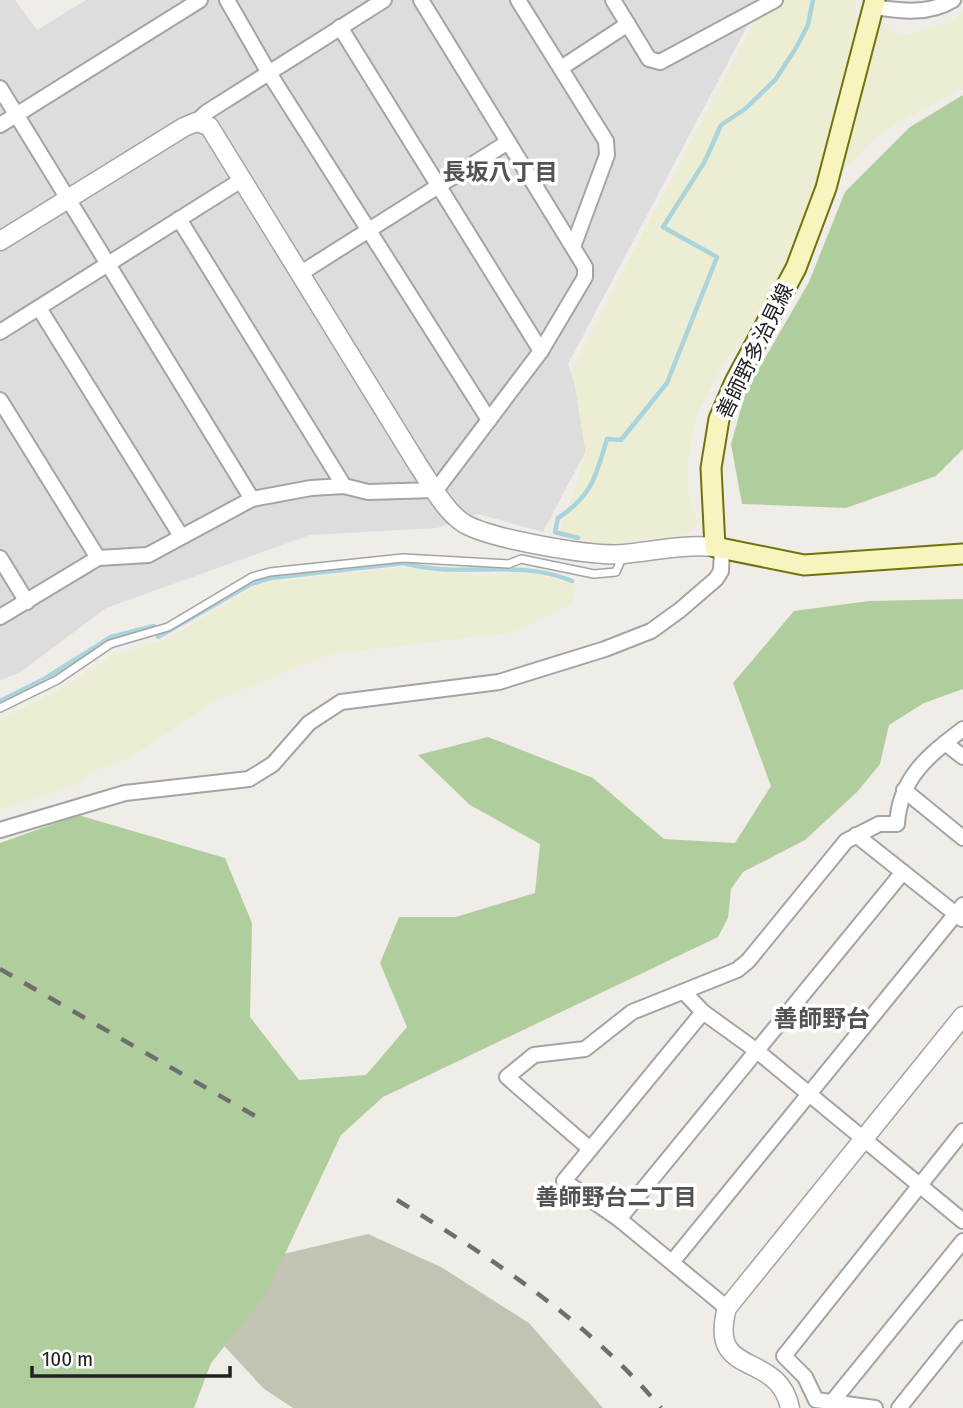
<svg xmlns="http://www.w3.org/2000/svg" width="963" height="1408" viewBox="0 0 963 1408" font-family="'Fira Sans Condensed','Noto Sans JP',sans-serif">
<style>
.residential{fill:#dedddd}
.construction{fill:#c4c3b3}
.farmland{fill:#ededd3}
.forest{fill:#b0cd9e}
.lines{fill:none;stroke-linecap:round;stroke-linejoin:round}
.stream{stroke:#aad4db;stroke-width:4.5}
.service-casing{stroke:#a4a4a4;stroke-width:10}
.minor-casing{stroke:#a4a4a4;stroke-width:18}
.tertiary-casing{stroke:#a4a4a4;stroke-width:21}
.secondary-casing{stroke:#71730b;stroke-width:23}
.service{stroke:#fff;stroke-width:7}
.minor{stroke:#fff;stroke-width:14}
.tertiary{stroke:#fff;stroke-width:18}
.secondary{stroke:#f7f4be;stroke-width:19}
.rail{stroke:#6e6e6e;stroke-width:4.5;stroke-dasharray:14 14;stroke-linecap:butt}
.labels{text-anchor:middle;stroke-width:7;stroke-linejoin:round;paint-order:stroke}
.street-label{font-size:21px;fill:#202020;stroke:#fff}
.neighbourhood-label{font-size:23px;font-weight:bold;fill:#535353;stroke:#fff}
.quarter-label{font-size:24px;font-weight:bold;fill:#535353;stroke:#fff}
</style>
<rect width="100%" height="100%" fill="#f0ece7"/>
<!-- residential -->
<path class="residential" d="M0 0H15L37 30 86 0H761L568 364 593 437 543 532 478 514 437 528 310 535 106 608 19 673 0 680Z"/>
<!-- construction -->
<path class="construction" d="M368 1234 441 1267 529 1323 603 1408H293L264 1389 191 1310 190 1276Z"/>
<!-- farmland -->
<g class="farmland">
<path d="M765 0H856L855 17 906 35 954 20 963 12V88L883 131 826 188 796 268 722 366 696 416 687 466 689 498 698 523 686 534 612 544 558 536 586 455 572 369Z"/>
<path d="M402 568 484 576 531 572 573 584 576 590 570 605 514 632 333 654 293 669 214 702 130 758 85 775 80 784 0 810V719L60 690 113 655 170 638 253 587 277 581Z"/>
</g>
<!-- forest -->
<g class="forest">
<path d="M963 95V449L936 476 846 508 742 504 731 444 746 391 809 282 845 192 910 127Z"/>
<path d="M963 599V689L924 703 889 725 880 764 857 792 805 840 743 872 731 889 728 918 718 937 383 1097 341 1135 266 1294 211 1363 194 1408H0V843L78 815 225 858 252 923 250 1017 299 1080 366 1075 407 1027 380 963 399 917H456L535 893 540 844 470 805 418 755 488 737 593 778 664 839 735 843 771 786 733 683 794 611 869 601Z"/>
</g>
<g class="lines">
<!-- stream -->
<g class="stream">
<path d="M578 538 555 532 558 518C592 496 596 476 607 439L621 440 667 383 717 257 663 227 705 161 721 125 745 109 775 80 796 48 808 25 813 0"/>
<path d="M158 637 251 584 271 578 404 563C459 579 518 558 572 581"/>
<path d="M0 701 44 679 111 637 154 626"/>
</g>
<!-- service casing -->
<g class="service-casing">
<path id="service" d="M0 708 57 680 110 644 168 627 252 577 270 572 403 558 509 564 521 559 594 574 616 572 623 555"/>
</g>
<!-- minor casing -->
<g class="minor-casing">
<g id="minor">
<path d="M227 0 269 73 489 420"/>
<path d="M518 0 606 141 607 155 573 247"/>
<path d="M613 0 649 59 660 62 775 0"/>
<path d="M873 7C901 11 928 15 953 0"/>
<path d="M340 27 541 351"/>
<path d="M561 68 628 24"/>
<path d="M0 88 252 499"/>
<path d="M196 122 207 112 384 0"/>
<path d="M0 125 200 0"/>
<path d="M179 219 344 486"/>
<path d="M301 273 508 142"/>
<path d="M39 308 181 536"/>
<path d="M0 332 243 179"/>
<path d="M0 400 98 558"/>
<path d="M0 558 27 602"/>
<path d="M0 617 98 558 148 555 252 499 311 488 344 486 368 492 436 490 541 351 585 277V267L421 0"/>
<path d="M945 743 963 757"/>
<path d="M904 790 963 838"/>
<path d="M0 830 125 793 249 779 273 764 309 723 341 702 499 682 605 649 651 631 680 610 716 579 721 571 722 549"/>
<path d="M856 835 962 919"/>
<path d="M684 992 703 1012 757 1051 963 1221"/>
<path d="M703 1012 564 1181 619 1219 727 1308"/>
<path d="M590 1149 507 1077 534 1055 585 1049 632 1012 737 970 748 961 846 841 879 824H897C900 777 928 756 963 729"/>
<path d="M619 1219 903 872"/>
<path d="M673 1261 963 905"/>
<path d="M832 1402 963 1241"/>
<path d="M875 1408 816 1400 805 1377 784 1356 963 1131"/>
<path d="M899 1408 963 1328"/>
</g>
</g>
<!-- tertiary casing -->
<g class="tertiary-casing">
<g id="tertiary">
<path d="M0 241 184 127 196 122 209 126 418 465C431 484 445 512 465 524 492 539 592 557 624 554 655 551 683 544 715 547"/>
<path d="M790 1408C778 1349 707 1380 727 1308L963 1016"/>
</g>
</g>
<!-- secondary casing -->
<g class="secondary-casing">
<path id="secondary" d="M875 0 826 188 796 268 735 382 719 419 711 468 715 547 804 565 963 554"/>
</g>
<!-- service -->
<use href="#service" class="service"/>
<!-- minor -->
<use href="#minor" class="minor"/>
<!-- tertiary -->
<use href="#tertiary" class="tertiary"/>
<!-- secondary -->
<use href="#secondary" class="secondary"/>
<!-- rail -->
<g class="rail">
<path d="M0 969 262 1120"/>
<path d="M397 1200C494 1260 587 1320 661 1408"/>
</g>
</g>
<g class="labels">
<!-- street labels -->
<g class="street-label">
<text transform="translate(755 351) rotate(-64)" y="7">善師野多治見線</text>
</g>
<!-- neighbourhood labels -->
<g class="neighbourhood-label">
<text x="500" y="180">長坂八丁目</text>
<text x="616" y="1205">善師野台二丁目</text>
</g>
<!-- quarter labels -->
<g class="quarter-label">
<text x="822" y="1027">善師野台</text>
</g>
</g>
<!-- scale -->
<path d="M32 1366v10h198v-10" fill="none" stroke="#202020" stroke-width="3.5"/>
<text x="42" y="1366" font-size="21" fill="#202020" stroke="#ffffff" stroke-width="5" paint-order="stroke">100 m</text>
</svg>
